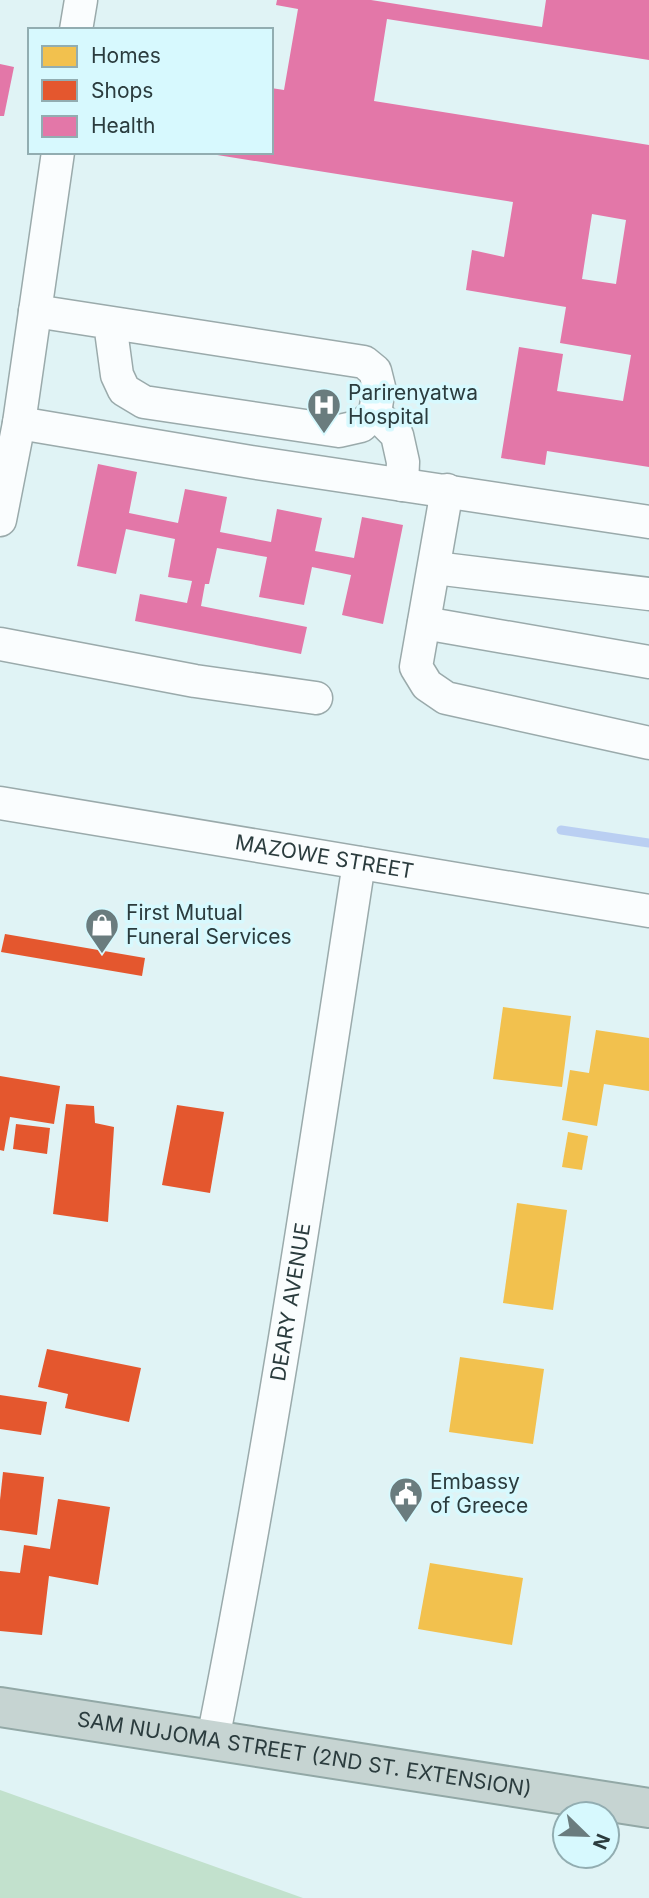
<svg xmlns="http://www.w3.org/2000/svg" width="649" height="1898" viewBox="0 0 649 1898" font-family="Inter,sans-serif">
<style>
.green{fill:#c2e1cd}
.homes{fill:#f2c14e}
.shops{fill:#e4572e}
.health{fill:#e377a8;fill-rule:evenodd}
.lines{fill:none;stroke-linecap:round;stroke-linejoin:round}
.stream{stroke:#bacff2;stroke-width:9}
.minor-casing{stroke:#9aaaab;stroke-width:35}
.highway-casing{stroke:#92a8a6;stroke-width:42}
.minor{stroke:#fafdfe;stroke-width:32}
.highway{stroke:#c6d4d2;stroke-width:38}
.labels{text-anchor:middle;stroke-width:7;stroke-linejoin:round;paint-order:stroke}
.poi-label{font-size:21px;fill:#2b3c3e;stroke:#d7f9fe;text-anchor:start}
.street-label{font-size:21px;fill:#2b3c3e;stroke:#d7f9fe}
</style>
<rect width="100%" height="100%" fill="#e0f3f5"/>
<!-- green -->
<path class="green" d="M0 1790 303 1898H0Z"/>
<!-- homes -->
<g class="homes">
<path d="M503 1007 571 1016 562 1087 493 1079Z"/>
<path d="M596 1030 649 1038V1091L604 1084 597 1126 562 1120 570 1070 589 1073Z"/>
<path d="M568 1132 588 1136 582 1170 562 1167Z"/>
<path d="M517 1203 567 1210 553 1310 503 1303Z"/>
<path d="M460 1357 544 1369 533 1444 449 1432Z"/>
<path d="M430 1563 523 1578 512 1645 418 1629Z"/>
</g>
<!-- shops -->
<g class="shops">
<path d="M5 934 145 958 142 976 1 952Z"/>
<path d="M0 1076 60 1086 54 1124 10 1117 4 1151 0 1150Z"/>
<path d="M66 1104 94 1106 95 1123 114 1127 108 1222 53 1214Z"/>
<path d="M177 1105 224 1112 210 1193 162 1185Z"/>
<path d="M16 1124 50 1128 47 1154 13 1149Z"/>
<path d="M47 1349 141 1368 129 1422 65 1408 68 1394 38 1387Z"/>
<path d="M0 1395 47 1402 41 1435 0 1429Z"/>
<path d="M3 1472 44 1477 37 1535 0 1530V1500Z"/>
<path d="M58 1499 110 1507 98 1585 49 1576 42 1635 0 1631V1571L20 1573 24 1545 50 1549Z"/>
</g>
<!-- health -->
<g class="health">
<path d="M277 0H371L542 27 546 0H649V60L387 19 374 101 649 145V467L547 451 545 465 501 458 519 347 563 354 557 391 623 401 631 355 560 343 566 307 466 290 472 250 504 257 513 202 211 154 271 152V88L284 90 298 9 276 5ZM592 214 626 220 616 284 582 279Z"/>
<path d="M0 64 14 67 4 116H0Z"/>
<path d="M98 464 137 472 129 513 178 523 185 489 227 497 220 532 271 542 277 509 322 518 315 551 354 558 362 517 403 525 383 624 342 615 351 575 312 567 304 605 259 597 267 557 217 548 209 584H205L201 606 307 627 301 654 135 621 140 594 187 603 192 581 168 577 175 539 126 529 116 574 77 566Z"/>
</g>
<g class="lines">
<!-- stream -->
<path class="stream" d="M561 830 649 843"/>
<!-- minor casing -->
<g class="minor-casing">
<g id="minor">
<path d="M76 30 81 0"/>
<path d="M35 311 364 362 375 371 379 387 375 413 361 426 339 431 144 402 124 390 117 375 110 323"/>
<path d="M375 413 397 435 403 462 402 485"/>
<path d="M19 423 251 462 649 522"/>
<path d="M447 490 416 667 427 685 446 698 649 743"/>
<path d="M0 520 19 423 58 152"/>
<path d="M435 568 649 594"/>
<path d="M424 623 649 662"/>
<path d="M0 644 195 681 316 698"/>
<path id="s1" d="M0 803 649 911"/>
<path id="s2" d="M213 1739C271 1449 314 1155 359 863"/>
</g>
</g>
<!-- highway casing -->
<g class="highway-casing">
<g id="highway">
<path id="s3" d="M0 1707 649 1808"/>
</g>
</g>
<!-- minor -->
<use href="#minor" class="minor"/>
<!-- highway -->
<use href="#highway" class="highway"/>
</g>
<!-- icons -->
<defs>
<g id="hospital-pin" transform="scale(1.75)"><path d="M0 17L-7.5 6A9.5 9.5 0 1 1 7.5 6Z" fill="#6a7c7e" stroke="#d7f9fe"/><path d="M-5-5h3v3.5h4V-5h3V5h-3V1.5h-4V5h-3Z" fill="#fff"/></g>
<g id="shop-pin" transform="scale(1.75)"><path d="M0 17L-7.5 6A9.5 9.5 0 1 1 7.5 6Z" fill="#6a7c7e" stroke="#d7f9fe"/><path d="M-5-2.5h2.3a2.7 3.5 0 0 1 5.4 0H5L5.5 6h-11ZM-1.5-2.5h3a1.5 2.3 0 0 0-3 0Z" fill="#fff"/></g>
<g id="civic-pin" transform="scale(1.75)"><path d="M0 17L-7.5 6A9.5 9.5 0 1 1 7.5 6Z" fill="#6a7c7e" stroke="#d7f9fe"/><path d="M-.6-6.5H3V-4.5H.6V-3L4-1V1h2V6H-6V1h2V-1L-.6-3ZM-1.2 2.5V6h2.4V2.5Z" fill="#fff"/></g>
</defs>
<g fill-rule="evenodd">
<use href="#hospital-pin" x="324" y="405"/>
<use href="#shop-pin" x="102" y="925"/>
<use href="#civic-pin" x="406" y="1494"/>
</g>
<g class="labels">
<!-- poi labels -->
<g class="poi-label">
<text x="348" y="400">Parirenyatwa<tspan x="348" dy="24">Hospital</tspan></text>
<text x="126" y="920">First Mutual<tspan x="126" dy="24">Funeral Services</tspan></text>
<text x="430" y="1489">Embassy<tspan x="430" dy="24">of Greece</tspan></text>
</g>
<!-- street labels -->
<g class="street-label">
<text dy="7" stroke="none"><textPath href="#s1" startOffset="329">MAZOWE STREET</textPath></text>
<text dy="7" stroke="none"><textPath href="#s2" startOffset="444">DEARY AVENUE</textPath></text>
<text dy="7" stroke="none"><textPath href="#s3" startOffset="308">SAM NUJOMA STREET (2ND ST. EXTENSION)</textPath></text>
</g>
</g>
<!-- legend -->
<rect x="28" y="28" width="245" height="126" fill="#d7f9fe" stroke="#92adb1" stroke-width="2"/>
<rect x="42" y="46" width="35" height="21" fill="#f2c14e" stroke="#92adb1" stroke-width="2"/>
<text x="91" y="63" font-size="21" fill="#2b3c3e">Homes</text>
<rect x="42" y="80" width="35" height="21" fill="#e4572e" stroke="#92adb1" stroke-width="2"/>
<text x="91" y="98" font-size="21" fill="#2b3c3e">Shops</text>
<rect x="42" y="116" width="35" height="21" fill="#e377a8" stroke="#92adb1" stroke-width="2"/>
<text x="91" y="133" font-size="21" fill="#2b3c3e">Health</text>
<!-- north arrow -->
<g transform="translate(586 1835) rotate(113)"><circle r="33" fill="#d7f9fe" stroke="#92adb1" stroke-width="2"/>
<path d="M0-5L12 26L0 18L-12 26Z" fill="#6a7c7e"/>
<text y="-10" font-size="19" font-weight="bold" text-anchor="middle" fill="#2b3c3e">N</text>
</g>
</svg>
